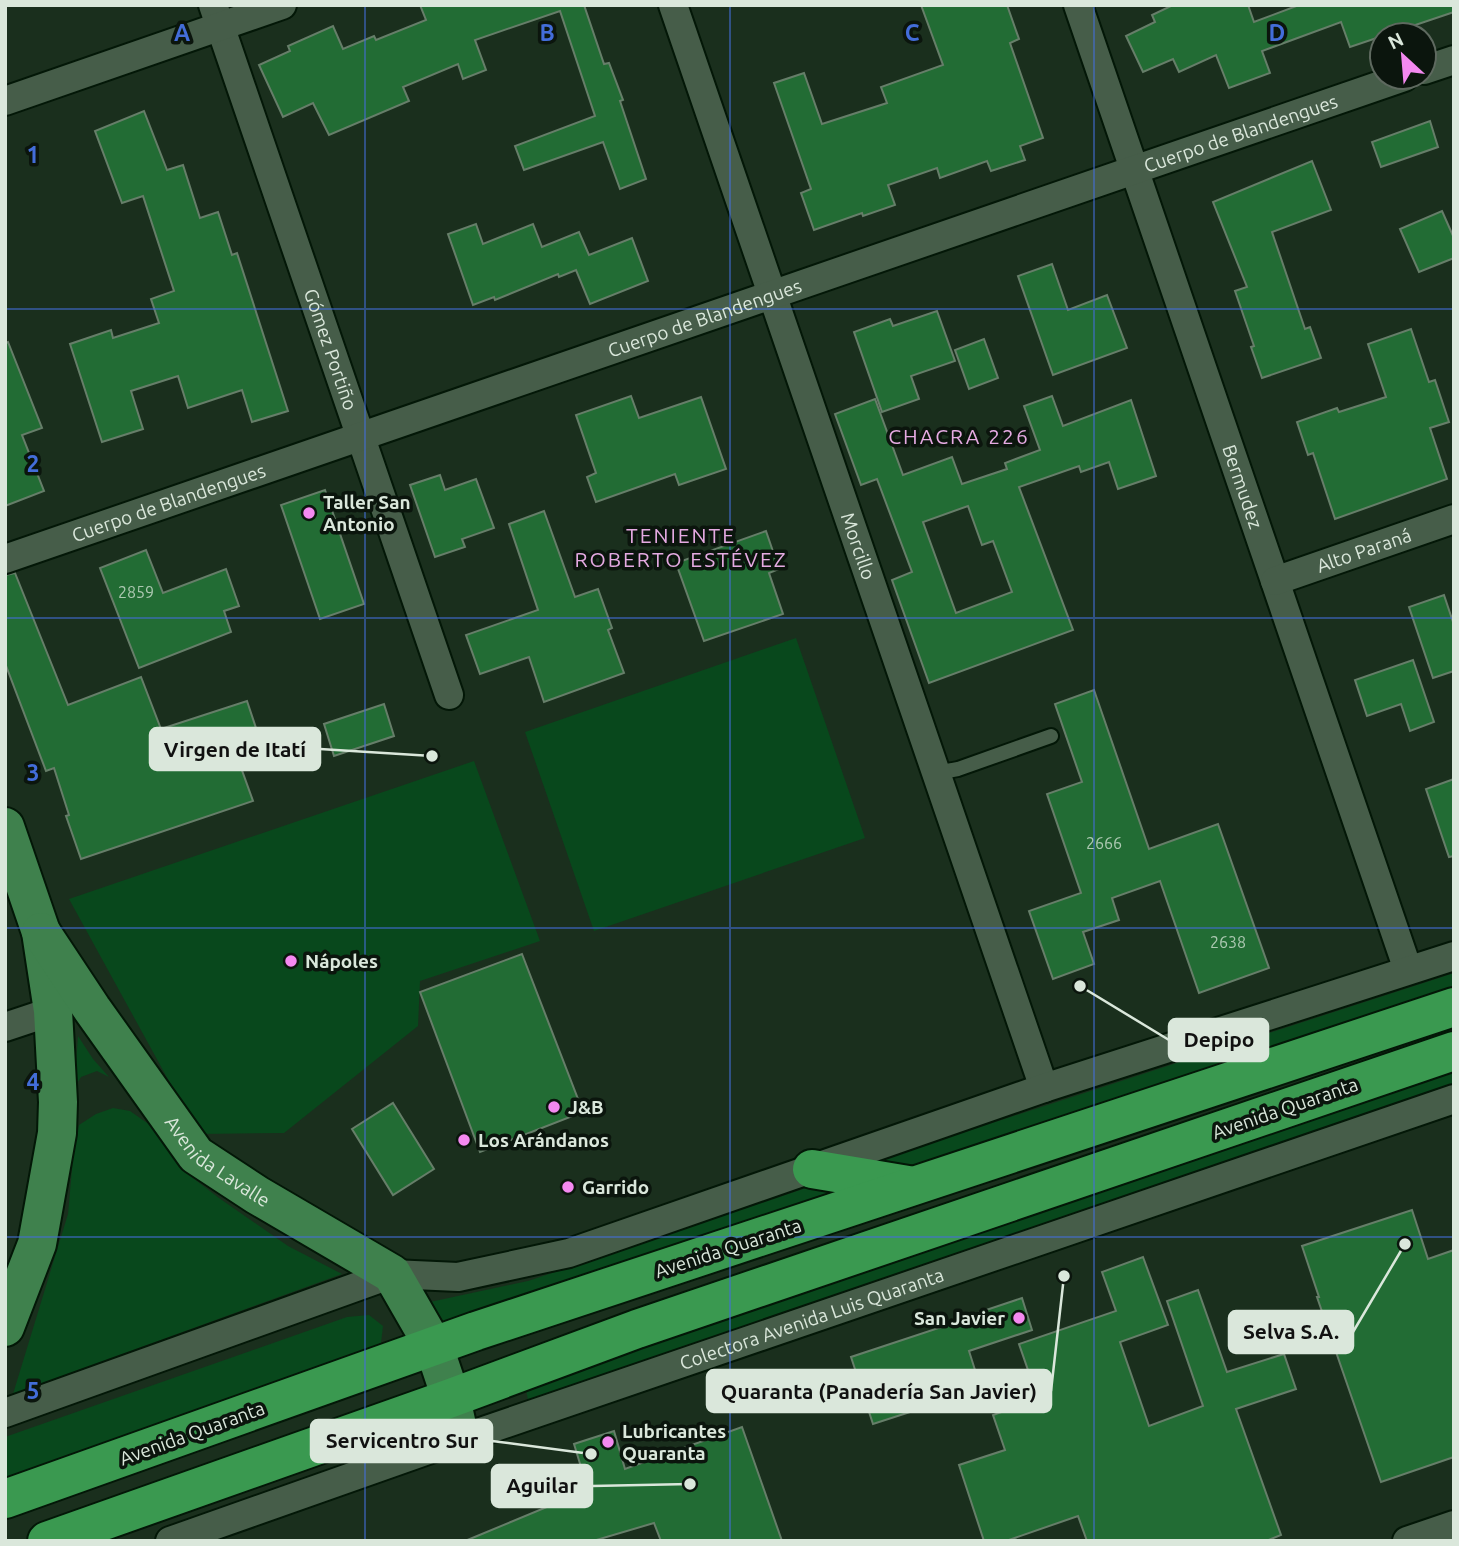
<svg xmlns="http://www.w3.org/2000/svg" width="1459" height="1546" viewBox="0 0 1459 1546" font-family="Ubuntu,sans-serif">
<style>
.green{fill:#08481c}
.building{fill:#226c34;stroke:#667e69;stroke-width:2;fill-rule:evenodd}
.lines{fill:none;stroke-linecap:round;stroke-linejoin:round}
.lane-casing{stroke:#031707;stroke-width:18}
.street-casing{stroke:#031707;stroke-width:32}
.primary-casing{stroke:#031707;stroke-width:42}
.highway-casing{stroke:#031707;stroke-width:42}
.lane{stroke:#465d49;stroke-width:14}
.street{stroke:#465d49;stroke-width:28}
.primary{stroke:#3f814d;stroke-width:38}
.highway{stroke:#3a9950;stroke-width:38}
.grid{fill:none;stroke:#436dd9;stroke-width:2;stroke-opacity:0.55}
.poi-dot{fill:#f489f0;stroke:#0b150d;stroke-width:2.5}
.labels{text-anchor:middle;stroke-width:7;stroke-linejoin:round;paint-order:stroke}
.number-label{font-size:16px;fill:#acc8b1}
.street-label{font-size:19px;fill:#dae7db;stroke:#0b150d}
.poi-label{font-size:19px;font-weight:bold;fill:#dae7db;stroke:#0b150d;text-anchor:start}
.neighbourhood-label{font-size:21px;letter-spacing:2px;fill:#e5aae2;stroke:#0b150d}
.grid-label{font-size:23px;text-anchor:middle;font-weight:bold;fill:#436dd9;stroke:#0b150d;stroke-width:7;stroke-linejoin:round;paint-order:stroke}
.leader{fill:none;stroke:#dae7db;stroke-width:2.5}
.callout-dot{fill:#dae7db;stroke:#0b150d;stroke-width:2.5}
.callout{fill:#dae7db;stroke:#dae7db;stroke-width:2.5}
.callout-label{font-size:21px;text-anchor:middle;font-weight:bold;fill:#111}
</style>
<rect width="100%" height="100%" fill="#1a2f1d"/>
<!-- green -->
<g class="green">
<path d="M796 638 865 838 594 931 525 732Z"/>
<path d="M474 761 540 941 420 981 418 1026 284 1133 198 1134 69 899Z"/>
<path d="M1454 973V995L905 1172 869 1163Z"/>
<path d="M78 1036 93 1059 109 1077 97 1071 81 1077 74 1088Z"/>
<path d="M1454 1067V1088L529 1404 525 1386Z"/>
<path d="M113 1108 130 1111 150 1125 185 1172 219 1198 288 1246 342 1274 13 1394 68 1214 74 1147 79 1125 96 1114Z"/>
<path d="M812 1186 839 1198 444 1326 430 1302 528 1281Z"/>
<path d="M369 1315 383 1326 381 1343 367 1351 5 1480V1437L347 1317Z"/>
</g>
<!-- building -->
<g class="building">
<path d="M420 5H584L604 64 609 63 623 100 620 101 646 179 620 189 603 142 524 170 515 146 595 116 560 11 475 40 486 70 463 79 458 64 403 87 409 101 329 135 313 103 283 117 259 65 290 51 288 46 333 26 343 49 374 36 376 40 426 20Z"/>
<path d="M921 5H1007L1019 39 1010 43 1043 138 1020 146 1025 160 991 171 987 161 940 178 937 168 888 185 895 205 863 216 862 213 814 230 801 193 811 189 774 83 804 73 822 124 887 103 881 87 943 65Z"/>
<path d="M1173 5H1248L1254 22 1299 5H1454V12L1350 47 1341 22 1262 51 1270 73 1229 88 1216 55 1179 72 1173 59 1143 72 1126 36 1155 22 1152 15Z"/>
<path d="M144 111 167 170 183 165 200 218 218 212 232 255 237 253 288 411 252 422 242 390 188 408 178 376 131 391 143 429 102 442 70 344 111 330 113 338 159 323 151 299 174 291 143 196 122 203 95 131Z"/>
<path d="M1430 121 1438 147 1381 167 1372 142Z"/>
<path d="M1312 161 1331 210 1272 232 1305 329 1310 327 1321 358 1262 378 1251 347 1254 346 1235 291 1247 287 1213 202Z"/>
<path d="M1442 211 1454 238V258L1419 272 1400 229Z"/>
<path d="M476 224 483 244 533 224 542 247 579 232 589 255 632 238 648 281 590 304 576 270 559 277 558 274 495 300 494 297 473 305 448 234Z"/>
<path d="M1052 264 1068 310 1107 295 1127 348 1053 375 1018 276Z"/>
<path d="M937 311 955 361 911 376 919 399 882 412 854 332 890 319 893 326Z"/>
<path d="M1411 329 1429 382 1435 380 1449 422 1430 428 1447 479 1335 519 1313 453 1308 455 1297 422 1337 408 1339 412 1386 397 1368 344Z"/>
<path d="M984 339 998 378 969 389 955 350Z"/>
<path d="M8 342 42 428 22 435 44 491 5 506V343Z"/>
<path d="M631 396 639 418 701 397 726 469 679 485 675 474 596 502 587 477 596 473 576 415Z"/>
<path d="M1052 396 1063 426 1131 400 1156 476 1118 489 1109 462 1081 472 1079 466 1019 487 1073 630 929 683 892 580 912 572 877 479 861 485 835 414 875 399 903 475 952 457 962 484 1007 469 1005 463 1040 450 1024 406ZM968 506 982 545 993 541 1012 592 956 613 923 522Z"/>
<path d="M440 475 445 490 476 479 494 528 462 539 465 547 435 557 410 485Z"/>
<path d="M325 490 364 604 320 619 281 505Z"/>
<path d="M544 511 575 597 598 589 612 628 608 630 624 673 544 702 529 657 480 674 466 635 538 610 509 524Z"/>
<path d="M766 531 779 569 769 573 783 614 704 641 676 563Z"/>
<path d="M146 550 163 593 226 569 239 606 224 611 231 632 139 668 100 568Z"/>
<path d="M15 573 68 705 141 677 161 729 247 701 261 743 235 751 253 801 81 859 66 816 69 815 54 768 46 771 5 663V575Z"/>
<path d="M1444 595 1454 625V671L1433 678 1409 607Z"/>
<path d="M1413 660 1434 722 1410 731 1401 704 1367 716 1355 680Z"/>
<path d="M1094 690 1149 849 1218 824 1269 968 1199 993 1160 881 1112 898 1119 920 1083 932 1094 964 1053 979 1029 911 1081 893 1047 794 1082 782 1055 704Z"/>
<path d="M384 704 394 736 334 756 324 724Z"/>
<path d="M1454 779V856L1449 857 1426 789Z"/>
<path d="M522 954 583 1112 480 1152 420 992Z"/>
<path d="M393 1103 434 1169 393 1195 352 1129Z"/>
<path d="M1412 1210 1428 1259 1454 1250V1457L1381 1482 1317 1297H1319L1302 1246Z"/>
<path d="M1143 1257 1168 1325 1120 1342 1149 1426 1203 1406 1167 1301 1198 1290 1227 1372 1284 1354 1296 1389 1236 1409 1281 1535 1266 1541H1087L1078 1516 1006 1541H984L959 1465 1005 1450 993 1415 1038 1399 1019 1344 1116 1311 1102 1272Z"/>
<path d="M1022 1298 1032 1330 969 1351 981 1389 873 1424 851 1357 969 1318 968 1316Z"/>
<path d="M742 1427 782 1541H661L654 1523 593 1541H465L588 1490 574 1444 614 1431 625 1469Z"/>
</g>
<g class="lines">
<!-- lane casing -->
<g class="lane-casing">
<path id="lane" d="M936 773 958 769 1051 736"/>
</g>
<!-- street casing -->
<g class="street-casing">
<g id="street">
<path id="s1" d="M213 5 449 695"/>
<path id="s2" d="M673 5 1044 1088"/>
<path id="s3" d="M1078 5 1408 970"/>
<path d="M1424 70 1454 60"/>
<path d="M5 101 282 5"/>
<path id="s4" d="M5 559 1404 77"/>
<path id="s5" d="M1275 581 1454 519"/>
<path d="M5 1027 53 1011"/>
<path d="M5 1413 392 1274 458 1277 569 1253 1044 1088 1454 956"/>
<path id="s6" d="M170 1541 428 1450 1454 1099"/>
<path d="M1407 1541 1454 1525"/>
</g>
</g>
<!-- primary casing -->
<g class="primary-casing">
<g id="primary">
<path d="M5 827 41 932 53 1011 58 1102 57 1133 37 1244 5 1327"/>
<path id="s7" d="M41 932 92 1009 196 1155 257 1195 392 1274 434 1347 451 1398 460 1439"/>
</g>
</g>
<!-- highway casing -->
<g class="highway-casing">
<g id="highway">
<path d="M812 1169 908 1185"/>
<path d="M5 1499 476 1331 1454 1007"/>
<path d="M47 1541 451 1398 637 1329 1454 1051"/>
</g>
</g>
<!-- lane -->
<use href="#lane" class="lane"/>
<!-- street -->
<use href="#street" class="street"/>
<!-- primary -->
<use href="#primary" class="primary"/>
<!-- highway -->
<use href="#highway" class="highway"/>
</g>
<!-- grid -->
<path class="grid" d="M365 5V1541M730 5V1541M1094 5V1541M5 309H1454M5 618H1454M5 928H1454M5 1237H1454"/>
<!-- markers -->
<g class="poi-dot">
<circle cx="309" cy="513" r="7"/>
<circle cx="291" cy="961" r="7"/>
<circle cx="554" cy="1107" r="7"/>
<circle cx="464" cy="1140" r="7"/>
<circle cx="568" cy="1187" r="7"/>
<circle cx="1019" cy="1318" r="7"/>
<circle cx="608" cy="1442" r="7"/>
</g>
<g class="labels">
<!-- number labels -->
<g class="number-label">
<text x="136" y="598">2859</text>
<text x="1104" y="849">2666</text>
<text x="1228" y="948">2638</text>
</g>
<!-- street labels -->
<g class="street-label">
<text dy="7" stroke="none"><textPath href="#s4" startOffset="1307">Cuerpo de Blandengues</textPath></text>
<text dy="7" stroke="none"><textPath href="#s4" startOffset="740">Cuerpo de Blandengues</textPath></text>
<text dy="7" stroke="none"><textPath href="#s1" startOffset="364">Gómez Portiño</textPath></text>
<text dy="7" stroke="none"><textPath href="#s3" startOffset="509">Bermudez</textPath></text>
<text dy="7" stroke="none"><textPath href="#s4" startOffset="173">Cuerpo de Blandengues</textPath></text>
<text dy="7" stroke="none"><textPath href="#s2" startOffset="572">Morcillo</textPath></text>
<text dy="7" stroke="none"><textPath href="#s5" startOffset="94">Alto Paraná</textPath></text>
<text transform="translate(1285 1108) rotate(-19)" y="7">Avenida Quaranta</text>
<text dy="7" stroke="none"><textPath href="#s7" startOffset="292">Avenida Lavalle</textPath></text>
<text transform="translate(728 1248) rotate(-18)" y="7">Avenida Quaranta</text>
<text dy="7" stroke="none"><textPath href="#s6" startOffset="679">Colectora Avenida Luis Quaranta</textPath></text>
<text transform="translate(192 1433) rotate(-20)" y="7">Avenida Quaranta</text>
</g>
<!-- poi labels -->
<g class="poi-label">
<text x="323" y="509">Taller San<tspan x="323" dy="22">Antonio</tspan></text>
<text x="305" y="968">Nápoles</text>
<text x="568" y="1114">J&amp;B</text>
<text x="478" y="1147">Los Arándanos</text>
<text x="582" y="1194">Garrido</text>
<text x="1005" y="1325" text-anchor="end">San Javier</text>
<text x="622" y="1438">Lubricantes<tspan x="622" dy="22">Quaranta</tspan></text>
</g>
<!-- neighbourhood labels -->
<g class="neighbourhood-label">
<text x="959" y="444">CHACRA 226</text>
<text x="681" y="543">TENIENTE<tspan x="681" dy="24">ROBERTO ESTÉVEZ</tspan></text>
</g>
</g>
<g class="grid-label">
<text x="182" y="41">A</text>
<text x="547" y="41">B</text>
<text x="912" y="41">C</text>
<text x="1277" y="41">D</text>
<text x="33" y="163">1</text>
<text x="33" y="472">2</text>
<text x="33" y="781">3</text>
<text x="33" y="1090">4</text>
<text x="33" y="1399">5</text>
</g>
<!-- callouts -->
<path class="leader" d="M432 756L320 749M1080 986L1169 1040M1405 1244L1353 1332M1064 1276L1051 1391M591 1454L492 1441M690 1484L592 1486"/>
<g class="callout-dot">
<circle cx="432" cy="756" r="7"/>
<circle cx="1080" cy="986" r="7"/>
<circle cx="1405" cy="1244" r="7"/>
<circle cx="1064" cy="1276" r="7"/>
<circle cx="591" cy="1454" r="7"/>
<circle cx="690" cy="1484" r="7"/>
</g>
<g class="callout">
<rect x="150" y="728" width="170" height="42" rx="7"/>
<rect x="1169" y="1019" width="99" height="42" rx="7"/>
<rect x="1229" y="1311" width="124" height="42" rx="7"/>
<rect x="707" y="1370" width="344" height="42" rx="7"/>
<rect x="311" y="1420" width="181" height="42" rx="7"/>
<rect x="492" y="1465" width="100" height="42" rx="7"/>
</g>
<g class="callout-label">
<text x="235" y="757">Virgen de Itatí</text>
<text x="1219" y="1047">Depipo</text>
<text x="1291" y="1339">Selva S.A.</text>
<text x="879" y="1399">Quaranta (Panadería San Javier)</text>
<text x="402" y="1448">Servicentro Sur</text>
<text x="542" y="1493">Aguilar</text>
</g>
<!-- border -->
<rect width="1459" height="1546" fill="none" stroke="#dae7db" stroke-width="14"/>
<!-- north arrow -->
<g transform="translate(1403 56) rotate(334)"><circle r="33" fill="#0b150d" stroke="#5e695f" stroke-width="2"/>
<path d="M0-5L12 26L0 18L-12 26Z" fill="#f489f0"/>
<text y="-10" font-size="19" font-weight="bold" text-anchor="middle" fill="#dae7db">N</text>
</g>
</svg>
